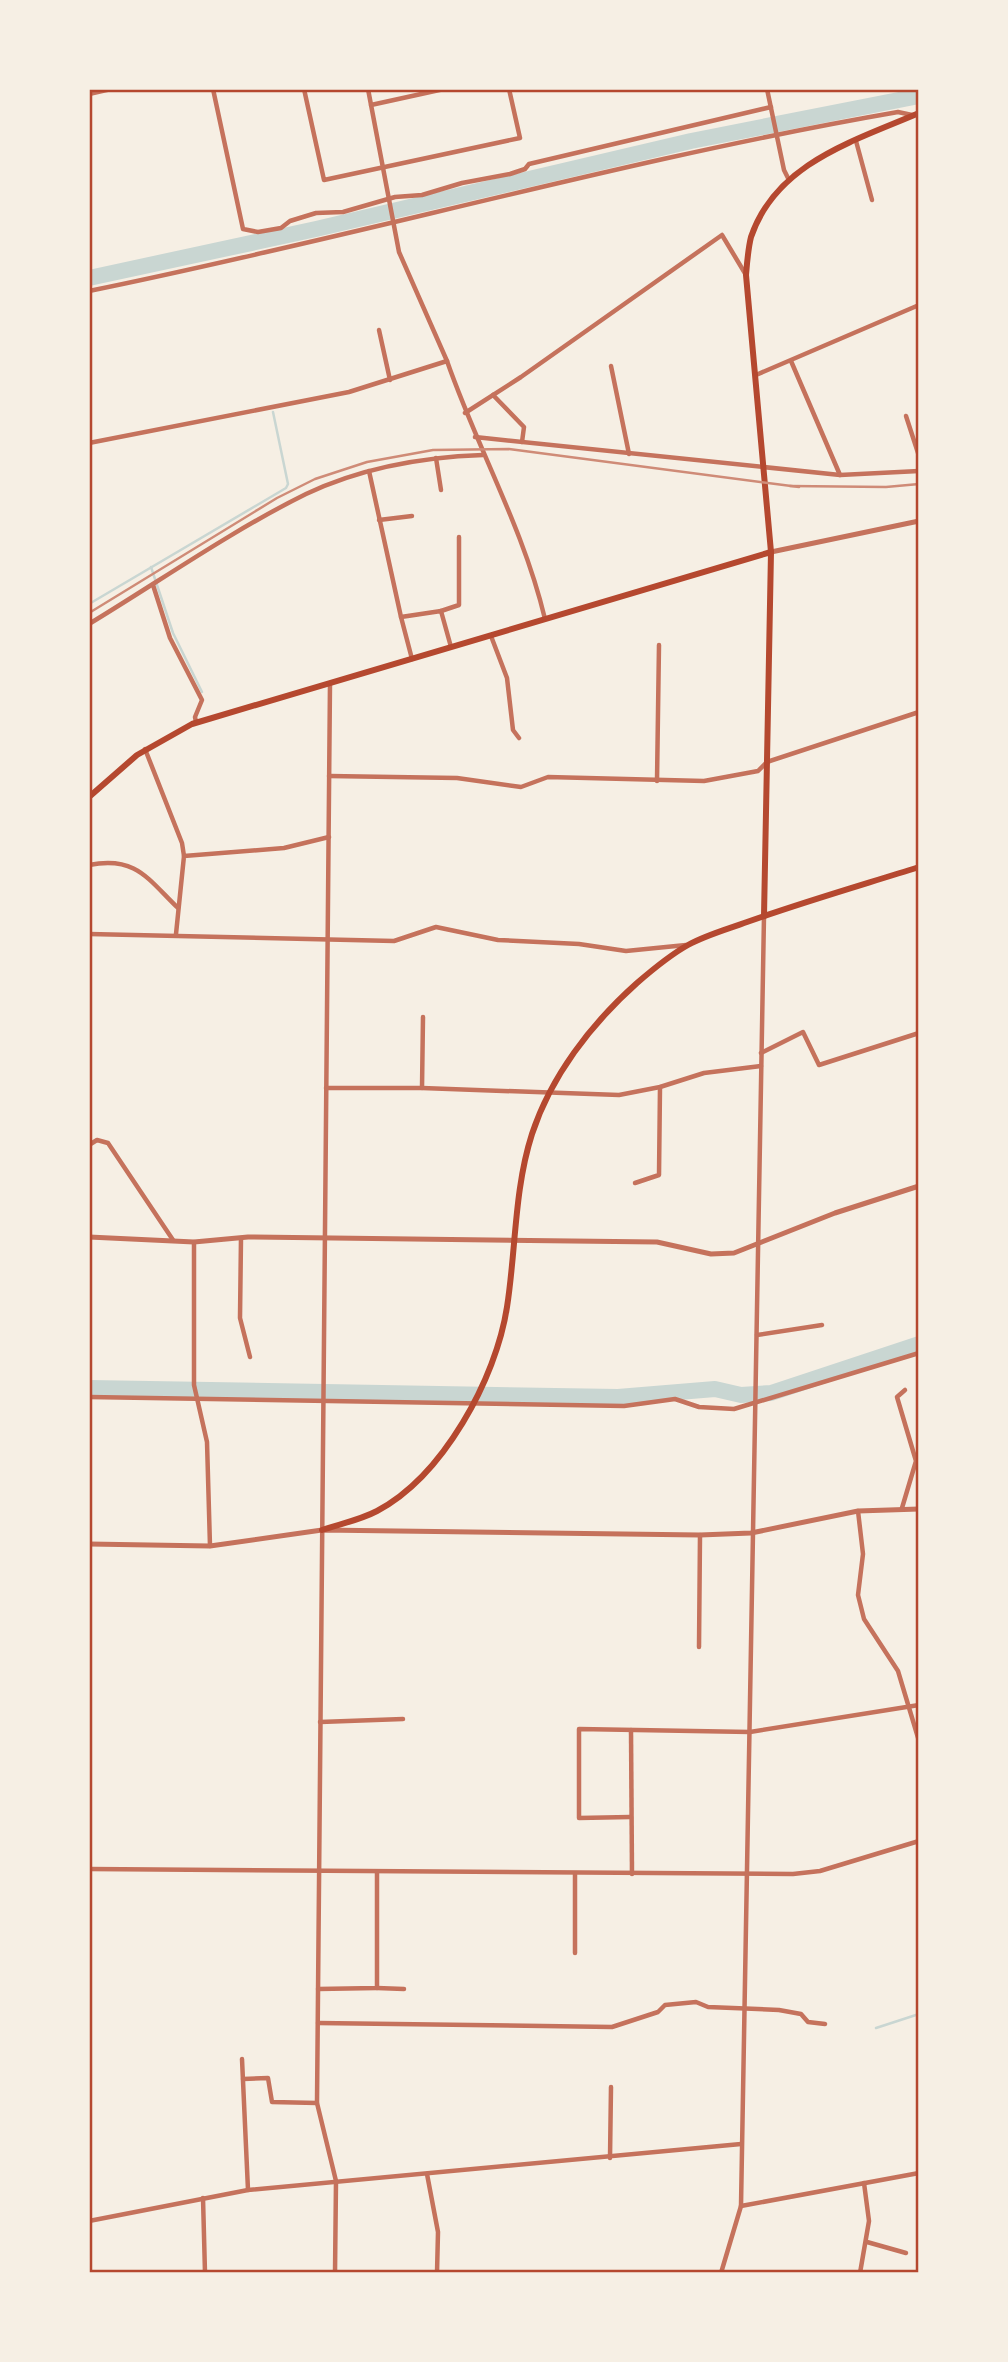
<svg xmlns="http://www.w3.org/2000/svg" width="1008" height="2362" viewBox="0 0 1008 2362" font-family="'Noto Sans',sans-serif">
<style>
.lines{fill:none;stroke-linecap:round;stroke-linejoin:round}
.stream{stroke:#c9d6d2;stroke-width:2.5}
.river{stroke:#c9d6d2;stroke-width:16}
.minor{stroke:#c5725c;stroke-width:4.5}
.tertiary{stroke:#c5725c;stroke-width:5}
.secondary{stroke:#b5482f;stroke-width:6}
.primary{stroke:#b5482f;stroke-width:6}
.rail{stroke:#cf8b77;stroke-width:2.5}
.neatline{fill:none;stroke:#b5482f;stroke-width:2.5}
</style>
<rect width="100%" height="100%" fill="#f6efe4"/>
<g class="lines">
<!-- stream -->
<g class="stream">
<path d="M151 567 173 633 202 692"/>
<path d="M89 604 286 488 288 484 273 412"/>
<path d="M876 2028 919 2014"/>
</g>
<!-- river -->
<g class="river">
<path d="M89 278 316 229 691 141 919 96"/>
<path d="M89 1388 618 1397 715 1389 741 1395 771 1393 919 1344"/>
</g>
<!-- minor -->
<g class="minor">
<path d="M213 89 243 229 258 232 281 228 290 221 316 213 343 212 395 197 422 195 462 183 510 174 525 169 529 164 771 107"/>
<path d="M304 89 324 180 520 138 509 89"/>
<path d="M368 89 399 252 447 361"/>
<path d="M767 89 784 170 788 178"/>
<path d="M89 94 111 89"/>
<path d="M371 105 444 89"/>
<path d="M856 141 872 200"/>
<path d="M89 291C360 236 626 159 898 112L912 115"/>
<path d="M379 330 390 380"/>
<path d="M791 361 840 475"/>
<path d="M611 366 629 454"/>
<path d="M756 375 919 305"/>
<path d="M493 395 524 427 522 442"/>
<path d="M465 413 521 377 722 235 746 275"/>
<path d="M906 416 919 456"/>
<path d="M475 437 840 475 919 471"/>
<path d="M89 443 349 392 447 361C478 450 523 527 545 619"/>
<path d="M436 458 441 490"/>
<path d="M369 471 401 617 441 611 451 647"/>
<path d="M379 520 412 516"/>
<path d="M153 585 170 638 202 700 195 717 196 722"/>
<path d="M441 611 459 605V537"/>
<path d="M401 617 412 659"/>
<path d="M89 624C160 581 231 531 306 494 361 468 423 457 483 455"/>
<path d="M491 636 507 678 513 730 519 738"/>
<path d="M330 683 317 2103 336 2181 335 2273"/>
<path d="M145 749 182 843 184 856"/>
<path d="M329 776 457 778 521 787 548 777 704 781 758 771 767 762 919 712"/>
<path d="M657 781 659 645"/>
<path d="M89 865C136 856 147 878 178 908"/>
<path d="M89 934 394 941 436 927 498 940 579 944 626 951 686 945"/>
<path d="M176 934 184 856 284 848 329 837"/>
<path d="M761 1053 803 1032 819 1065 919 1033"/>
<path d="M326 1088H422L423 1017"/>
<path d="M422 1088 619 1095 660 1087 704 1073 761 1066"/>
<path d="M89 1145 97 1140 108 1143 173 1240"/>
<path d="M635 1183 659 1175 660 1087"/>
<path d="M241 1238 240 1318 250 1357"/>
<path d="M194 1242V1385L207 1442 210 1546"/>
<path d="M757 1335 822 1325"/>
<path d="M89 1397 624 1406 675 1399 699 1407 734 1409 919 1353"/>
<path d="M902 1508 916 1461 897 1397 905 1390"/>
<path d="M858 1511 863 1554 858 1595 864 1619 898 1671 919 1741"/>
<path d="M699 1647 700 1535"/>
<path d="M320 1722 403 1719"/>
<path d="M631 1730 632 1874"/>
<path d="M630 1817 579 1818V1729L750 1732 919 1705"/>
<path d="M89 1869 793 1874 820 1871 919 1841"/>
<path d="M575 1953V1874"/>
<path d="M377 1988 404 1989"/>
<path d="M318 1989 377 1988V1872"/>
<path d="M318 2023 612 2027 658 2012 665 2005 696 2002 708 2007 779 2010 801 2014 808 2022 825 2024"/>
<path d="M242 2059 248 2190"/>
<path d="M243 2079 268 2078 272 2102 317 2103"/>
<path d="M610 2158 611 2087"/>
<path d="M427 2174 438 2232 437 2273"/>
<path d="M203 2198 205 2273"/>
<path d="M741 2206 919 2173"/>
<path d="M89 2221 248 2190 741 2144"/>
<path d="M867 2242 906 2253"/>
<path d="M721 2273 741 2206 764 916"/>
<path d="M860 2273 869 2221 864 2183"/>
</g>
<!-- tertiary -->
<g class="tertiary">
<path d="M771 552 919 521"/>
<path d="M89 1237 194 1242 248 1237 657 1242 711 1254 734 1253 835 1213 919 1186"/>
<path d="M89 1544 210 1546 322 1530 700 1535 751 1533 858 1511 919 1509"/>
</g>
<!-- secondary -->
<path class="secondary" d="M771 552 746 275C747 263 748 249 751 237 776 163 854 141 919 113"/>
<!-- primary -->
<g class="primary">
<path d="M89 797 137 755 192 724 771 552 764 916"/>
<path d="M322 1530C340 1524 360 1520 377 1511 443 1476 496 1379 507 1307 516 1250 514 1190 532 1134 551 1076 591 1024 637 983 652 970 670 955 688 945 706 935 728 929 747 922 803 902 862 885 919 867"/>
</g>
<!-- rail -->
<g class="rail">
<path d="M790 486 886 487 919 484"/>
<path d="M89 613 277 498 315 479 367 462 433 450 509 449 799 487"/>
</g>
</g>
<!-- border -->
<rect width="1008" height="2362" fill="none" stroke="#f6efe4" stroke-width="182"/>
<rect x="91" y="91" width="826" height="2180" class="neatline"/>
</svg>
